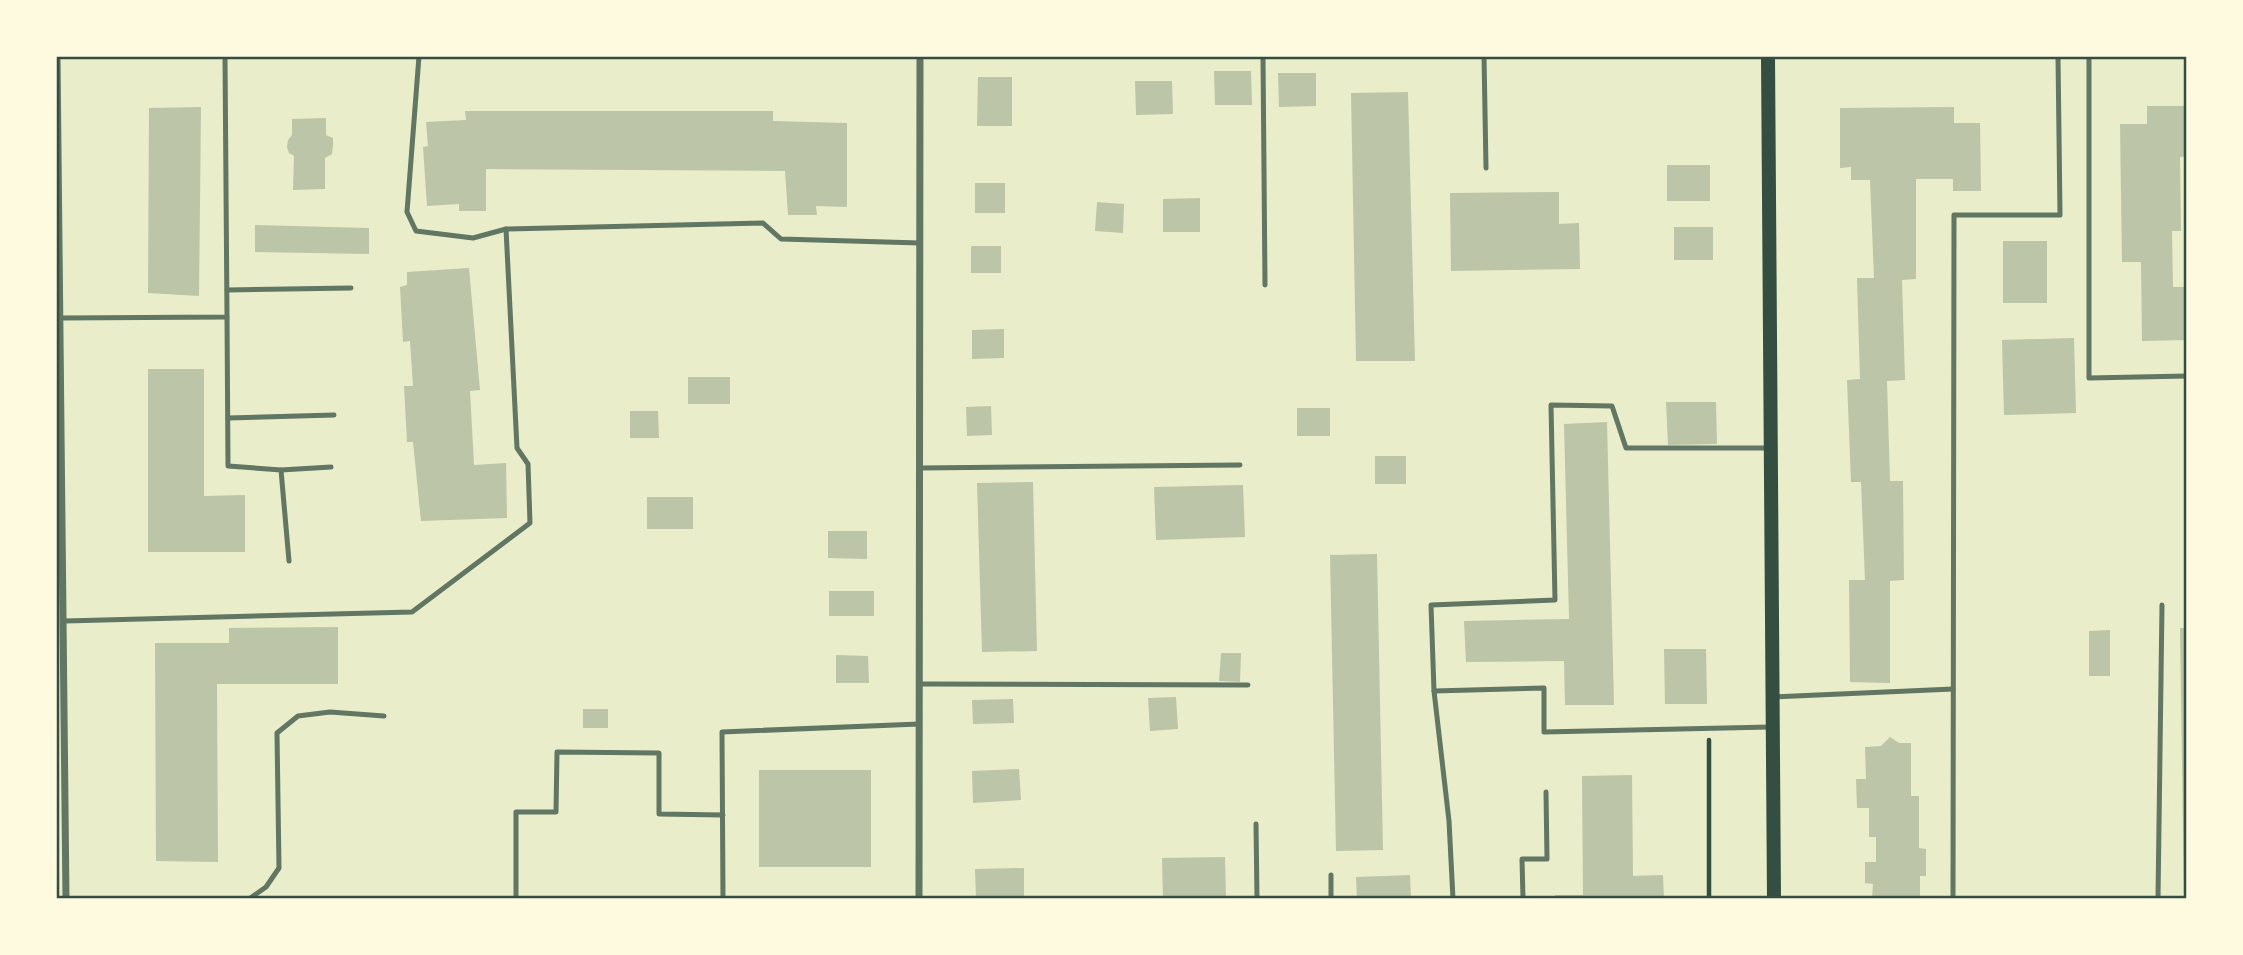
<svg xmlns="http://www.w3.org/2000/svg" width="2243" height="955" viewBox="0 0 2243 955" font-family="Barlow,sans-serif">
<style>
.building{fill:#bcc5a7}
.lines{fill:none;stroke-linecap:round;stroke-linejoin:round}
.path{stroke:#344e41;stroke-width:4.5}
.service{stroke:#617663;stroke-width:5}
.minor{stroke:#617663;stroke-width:7}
.secondary{stroke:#344e41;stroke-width:14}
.neatline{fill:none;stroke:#344e41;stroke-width:2.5}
</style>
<rect width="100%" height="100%" fill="#e9edc9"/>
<!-- building -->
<g class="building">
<path d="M1214 71H1251L1252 105H1215Z"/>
<path d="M1278 73H1316V106L1279 107Z"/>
<path d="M978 77H1012V126H977Z"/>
<path d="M1135 81H1172L1173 114 1136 115Z"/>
<path d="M1408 92 1415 361H1356L1351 93Z"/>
<path d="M2147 106H2187V156L2180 157 2181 231H2172L2173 287H2187V340L2142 341 2141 262H2122L2120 124H2147Z"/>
<path d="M201 107 199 296 148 293 149 108Z"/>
<path d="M1954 107V123H1980L1981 191H1953V179H1916V279L1902 280 1905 380 1887 381 1890 481H1903L1904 580 1890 581V683L1850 682 1849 580H1865L1861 482H1851L1847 380 1860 379 1857 278H1874L1870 180H1851V167L1840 168V108Z"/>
<path d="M465 111H773V121L847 123V207L816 206 817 215H788L785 171 486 169V211H459V204L427 206 423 147 428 146 426 122 466 120Z"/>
<path d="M326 118V135L333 138V145L332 154 325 158V189L293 190 294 156 289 153 287 147 288 140 292 135V119Z"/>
<rect x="1667" y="165" width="43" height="36"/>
<rect x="975" y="183" width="30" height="30"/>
<path d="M1559 192V224L1579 223 1580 269 1451 271 1450 193Z"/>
<path d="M1200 198V232H1163V199Z"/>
<path d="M1097 202 1124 204 1123 233 1095 231Z"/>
<path d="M255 225 369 228V254L255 252Z"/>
<rect x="1674" y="227" width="39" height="33"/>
<rect x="2003" y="241" width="44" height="62"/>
<rect x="971" y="246" width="30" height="27"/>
<path d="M469 268 480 390 470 391 474 465 506 463 507 518 421 521 413 442H407L404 386H413L410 341 403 342 400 287 407 285V272Z"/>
<path d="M1004 329V358L972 359V330Z"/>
<path d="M2074 338 2076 413 2004 415 2002 340Z"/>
<path d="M148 369H204V496L245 495V552H148Z"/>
<rect x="688" y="377" width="42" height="27"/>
<path d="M1666 402H1716L1717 444 1668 445Z"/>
<path d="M991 406 992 435 967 436 966 407Z"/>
<rect x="1297" y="408" width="33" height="28"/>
<path d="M630 411H658L659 438H630Z"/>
<path d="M1607 422 1614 705H1565L1564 661 1466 662 1464 621 1569 619 1564 424Z"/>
<rect x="1375" y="456" width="31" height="28"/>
<path d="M1033 482 1037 651 982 652 977 483Z"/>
<path d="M1243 485 1245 537 1156 540 1154 487Z"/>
<rect x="647" y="497" width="46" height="32"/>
<path d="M828 531H867V559L828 558Z"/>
<path d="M1377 554 1383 850 1336 851 1330 555Z"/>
<rect x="829" y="591" width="45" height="25"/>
<path d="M338 627V684H217L218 862 156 861 155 643H229V628Z"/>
<path d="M2180 628H2187V899H2184Z"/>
<path d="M2110 630V676H2089V631Z"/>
<path d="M1664 649H1706L1707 704H1665Z"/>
<path d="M1221 653H1241L1240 682 1219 681Z"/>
<path d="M836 655 868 656 869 683H836Z"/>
<path d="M1176 697 1178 729 1150 731 1148 698Z"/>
<path d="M1013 699 1014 723 973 724 972 700Z"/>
<rect x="583" y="709" width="25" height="19"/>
<path d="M1890 737 1899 743H1911V796H1919V848L1926 849V876H1920V899H1872L1873 884 1865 883V862H1876V837H1869V808H1857L1856 779H1866L1865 747 1881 746Z"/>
<path d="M1019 769 1021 800 973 803 972 771Z"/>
<rect x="759" y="770" width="112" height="97"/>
<path d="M1632 775 1633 876 1663 875 1664 899H1555V895H1583L1582 776Z"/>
<path d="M1225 857 1226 899H1163L1162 858Z"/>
<path d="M1024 868V898L976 899 975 869Z"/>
<path d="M1410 875 1411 899H1357L1356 877Z"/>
</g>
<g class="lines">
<!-- path -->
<path class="path" d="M1709 740V899"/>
<!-- service -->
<g class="service">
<path d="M419 56 407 212 416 231 473 238 506 229 763 223 781 239 920 243"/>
<path d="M1263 56 1265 285"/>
<path d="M1484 56 1486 168"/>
<path d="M2089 56V378L2187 376"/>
<path d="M227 290 351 288"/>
<path d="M227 317 228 466 281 470 289 561"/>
<path d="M61 318 227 317 225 56"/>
<path d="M228 418 334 415"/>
<path d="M920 468 1240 465"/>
<path d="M281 470 331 467"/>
<path d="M65 621 412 612 530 523 528 464 517 448 506 229"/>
<path d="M919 684 1248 685"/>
<path d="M1434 691 1544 688V732L1770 727"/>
<path d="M1773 697 1953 689"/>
<path d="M1256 824 1257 899"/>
<path d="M1331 875V899"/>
<path d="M249 899 266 887 279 868 277 733 298 716 330 712 384 716"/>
<path d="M516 899V812H556L557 752 659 753V814L723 815"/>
<path d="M723 899 722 732 919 724"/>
<path d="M1453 899 1449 821 1434 691 1431 605 1555 600 1551 405 1612 406 1626 448H1768"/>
<path d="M1523 899 1522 859H1547L1546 792"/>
<path d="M1953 899 1954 215H2060L2058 56"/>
<path d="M2158 899 2162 605"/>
</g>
<!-- minor -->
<g class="minor">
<path d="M57 56 66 899"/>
<path d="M919 899 920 56"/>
</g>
<!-- secondary -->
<path class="secondary" d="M1768 56 1774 899"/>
</g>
<!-- border -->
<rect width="2243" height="955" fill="none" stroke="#fefae0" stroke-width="116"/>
<rect x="58" y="58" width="2127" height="839" class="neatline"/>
</svg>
